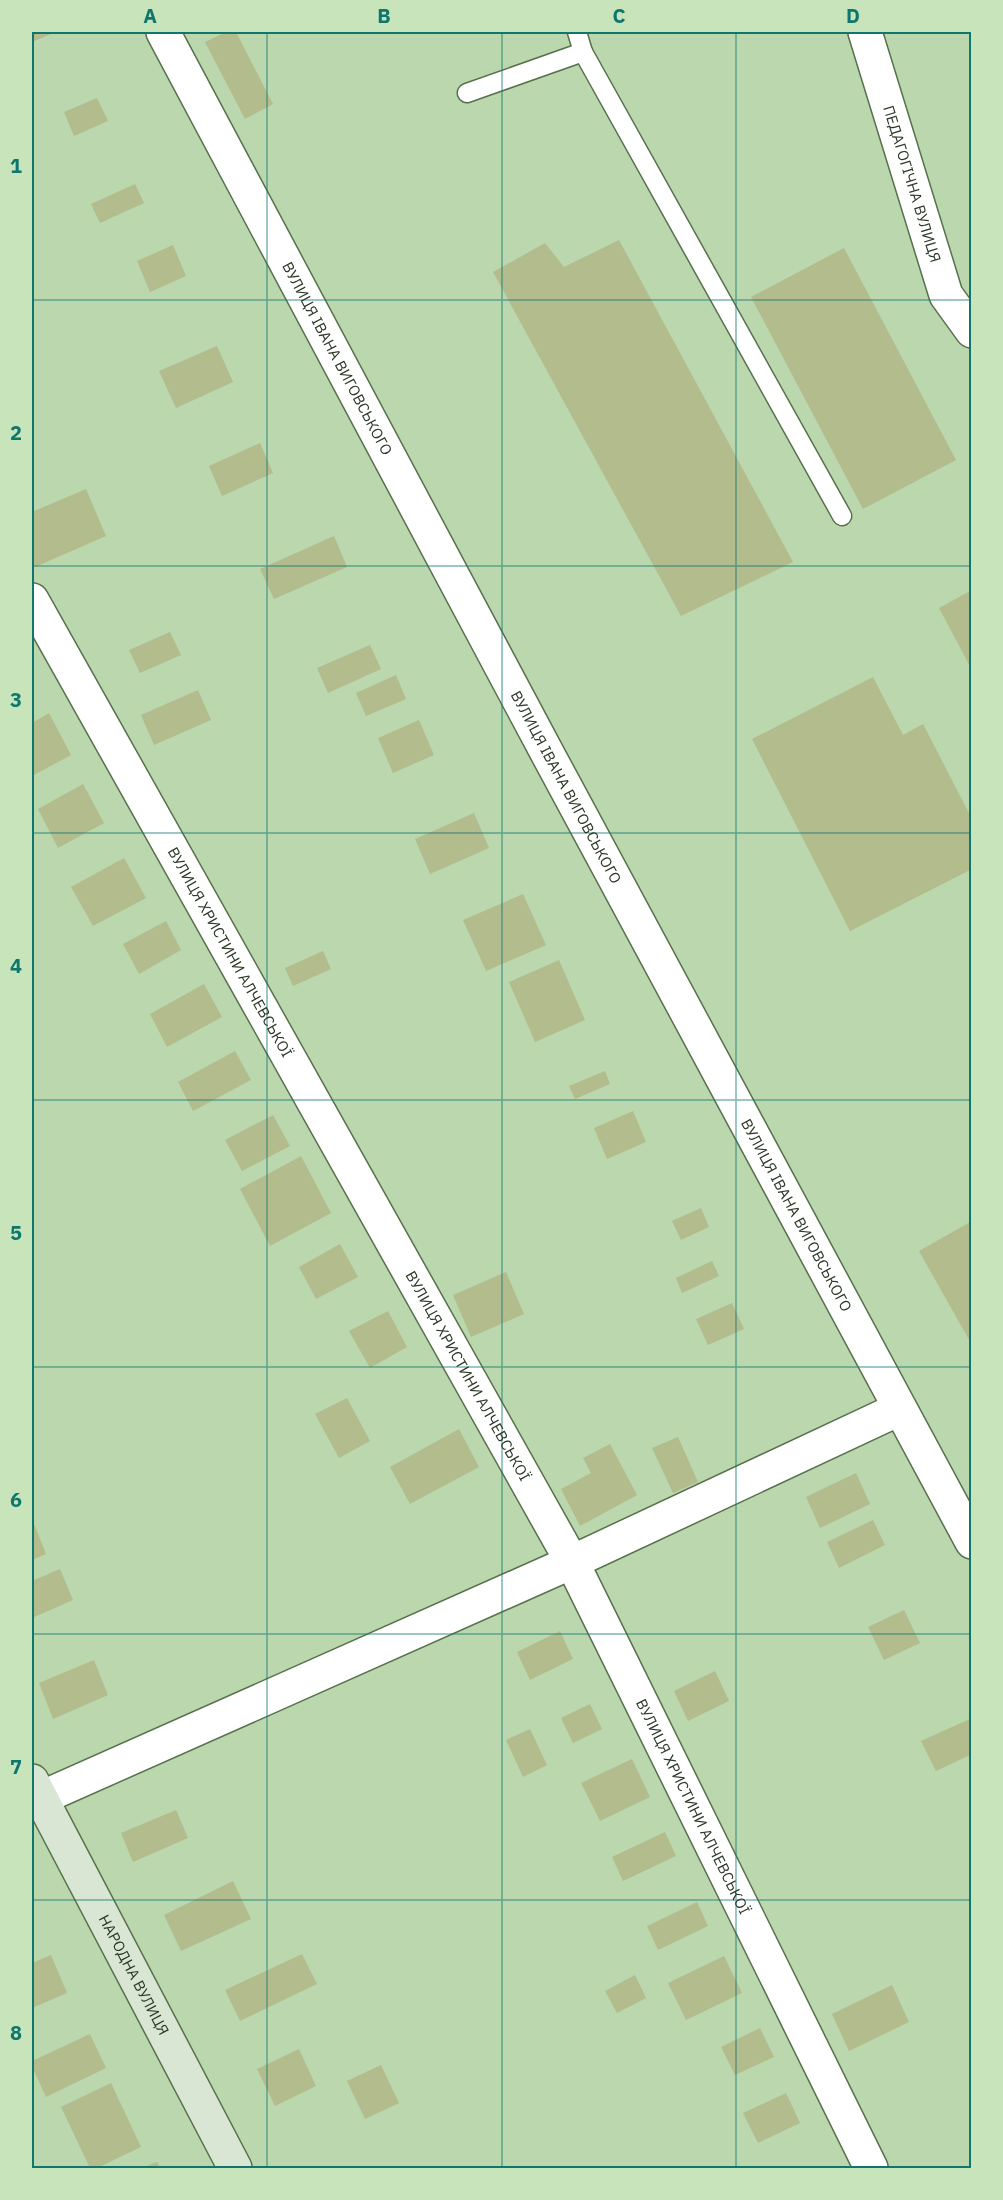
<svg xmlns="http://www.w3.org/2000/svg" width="1003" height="2200" viewBox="0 0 1003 2200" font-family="'IBM Plex Sans',sans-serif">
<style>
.building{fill:#b3bc8d}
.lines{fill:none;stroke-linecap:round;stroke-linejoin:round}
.lane-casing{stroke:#57714c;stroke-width:21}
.street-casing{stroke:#57714c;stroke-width:36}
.secondary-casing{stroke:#57714c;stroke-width:36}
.lane{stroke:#fff;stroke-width:18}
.street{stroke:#fff;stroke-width:33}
.secondary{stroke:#d9e6d4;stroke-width:33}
.grid{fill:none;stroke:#0f766e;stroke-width:1.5;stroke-opacity:0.55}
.labels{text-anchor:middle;stroke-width:6;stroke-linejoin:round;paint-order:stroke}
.street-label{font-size:15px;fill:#2c3827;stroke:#c7e4ba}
.neatline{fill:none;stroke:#0f766e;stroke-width:2}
.grid-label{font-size:20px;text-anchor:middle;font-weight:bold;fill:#0f766e}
</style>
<rect width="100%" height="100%" fill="#bad7ad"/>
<!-- building -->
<g class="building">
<path d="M32 32H56L32 42Z"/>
<path d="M226 32H236L273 104 245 119 205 42Z"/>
<path d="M97 98 108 121 74 136 64 112Z"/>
<path d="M135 184 144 203 100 223 91 204Z"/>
<path d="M619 240 793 562 681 616 493 272 545 243 564 267Z"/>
<path d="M173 245 186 276 150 292 137 261Z"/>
<path d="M844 248 956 460 863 509 751 297Z"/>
<path d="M217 346 233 382 176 408 159 371Z"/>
<path d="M260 443 273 473 222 496 209 466Z"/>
<path d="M86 489 106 536 35 567 32 559V512Z"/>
<path d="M334 536 347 567 274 599 260 569Z"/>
<path d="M972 590V670L939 608Z"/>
<path d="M170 632 181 655 140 673 129 650Z"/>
<path d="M370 645 381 669 328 693 317 668Z"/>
<path d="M396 675 406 699 366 716 356 693Z"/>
<path d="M873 677 903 735 923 724 972 819V869L850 931 752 739Z"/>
<path d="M198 690 211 720 154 745 141 715Z"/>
<path d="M49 713 71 755 32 776V723Z"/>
<path d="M419 720 434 755 393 773 378 738Z"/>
<path d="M83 784 104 823 58 848 38 809Z"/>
<path d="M474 813 489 848 430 874 415 839Z"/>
<path d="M124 858 146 898 93 926 71 887Z"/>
<path d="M523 894 546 945 486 971 463 920Z"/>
<path d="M166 921 181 950 139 974 123 944Z"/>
<path d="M323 951 331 969 293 986 285 968Z"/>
<path d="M559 960 585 1020 535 1042 509 982Z"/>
<path d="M204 984 222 1017 167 1047 150 1014Z"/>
<path d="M235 1051 251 1080 193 1111 178 1082Z"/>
<path d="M605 1071 610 1084 575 1099 569 1086Z"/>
<path d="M633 1111 646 1142 607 1159 594 1128Z"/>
<path d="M273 1115 290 1146 242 1171 225 1140Z"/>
<path d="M301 1156 331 1213 270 1246 240 1189Z"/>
<path d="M701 1208 709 1227 681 1240 672 1221Z"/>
<path d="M972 1221V1345L919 1251Z"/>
<path d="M340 1244 358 1277 316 1299 299 1267Z"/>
<path d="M712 1261 719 1276 682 1293 676 1278Z"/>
<path d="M506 1272 524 1314 471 1337 453 1295Z"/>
<path d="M732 1303 744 1329 708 1345 696 1319Z"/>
<path d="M388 1311 407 1347 370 1368 349 1331Z"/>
<path d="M347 1398 370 1441 339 1458 315 1414Z"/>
<path d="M459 1429 479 1467 410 1504 390 1467Z"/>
<path d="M678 1437 698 1482 673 1493 652 1448Z"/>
<path d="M610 1444 637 1495 580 1526 561 1489 591 1473 583 1458Z"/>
<path d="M856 1473 870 1504 820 1528 806 1497Z"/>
<path d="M32 1519 46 1554 32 1560Z"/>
<path d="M873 1520 885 1545 839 1568 827 1542Z"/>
<path d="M60 1569 73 1600 32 1618V1581Z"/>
<path d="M904 1610 920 1643 884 1660 868 1627Z"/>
<path d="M560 1631 573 1659 530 1680 517 1652Z"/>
<path d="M94 1660 108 1695 53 1719 39 1683Z"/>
<path d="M715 1671 729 1701 688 1721 674 1691Z"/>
<path d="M590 1704 602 1729 573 1743 561 1718Z"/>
<path d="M972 1718V1754L936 1771 921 1741Z"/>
<path d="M530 1729 547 1765 523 1777 506 1740Z"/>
<path d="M632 1759 650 1797 600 1821 581 1783Z"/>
<path d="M176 1810 188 1838 133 1862 121 1833Z"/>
<path d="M665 1832 676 1856 623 1881 612 1857Z"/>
<path d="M233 1881 251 1919 181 1951 164 1915Z"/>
<path d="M697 1902 708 1926 658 1950 647 1926Z"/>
<path d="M302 1954 317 1984 240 2021 225 1990Z"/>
<path d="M51 1955 67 1993 32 2008V1963Z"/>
<path d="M724 1956 742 1993 686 2020 668 1983Z"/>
<path d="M635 1975 646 1998 617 2013 605 1991Z"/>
<path d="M892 1985 909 2022 849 2051 832 2014Z"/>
<path d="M760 2028 774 2057 735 2075 721 2047Z"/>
<path d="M90 2034 106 2068 46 2097 32 2066V2061Z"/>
<path d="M299 2049 316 2086 275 2106 257 2069Z"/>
<path d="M381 2065 399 2103 365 2119 347 2081Z"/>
<path d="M111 2083 141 2147 97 2168H90L61 2107Z"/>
<path d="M786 2093 800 2123 758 2143 743 2113Z"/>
<path d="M157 2162 160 2168H142Z"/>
</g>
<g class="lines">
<!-- lane casing -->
<g class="lane-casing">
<g id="lane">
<path d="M583 52 842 516"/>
<path d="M467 93 583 52 577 32"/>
</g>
</g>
<!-- street casing -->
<g class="street-casing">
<g id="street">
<path id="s1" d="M163 32 545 749 972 1542"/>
<path id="s2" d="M865 32 946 295 972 331"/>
<path id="s3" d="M32 600 572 1562 871 2168"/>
<path d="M32 1802 572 1562 899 1409"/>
</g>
</g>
<!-- secondary casing -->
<g class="secondary-casing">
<g id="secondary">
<path id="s4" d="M32 1781 235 2168"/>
</g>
</g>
<!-- lane -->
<use href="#lane" class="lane"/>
<!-- street -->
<use href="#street" class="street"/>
<!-- secondary -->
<use href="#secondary" class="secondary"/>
</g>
<!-- grid -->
<path class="grid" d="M267 32V2168M502 32V2168M736 32V2168M32 300H972M32 566H972M32 833H972M32 1100H972M32 1367H972M32 1634H972M32 1900H972"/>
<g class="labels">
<!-- street labels -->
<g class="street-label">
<text dy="5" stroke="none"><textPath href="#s2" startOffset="159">ПЕДАГОГІЧНА ВУЛИЦЯ</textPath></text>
<text dy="5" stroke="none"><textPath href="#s1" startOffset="370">ВУЛИЦЯ ІВАНА ВИГОВСЬКОГО</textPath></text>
<text dy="5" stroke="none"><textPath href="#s1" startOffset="856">ВУЛИЦЯ ІВАНА ВИГОВСЬКОГО</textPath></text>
<text dy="5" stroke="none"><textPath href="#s3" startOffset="404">ВУЛИЦЯ ХРИСТИНИ АЛЧЕВСЬКОЇ</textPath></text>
<text dy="5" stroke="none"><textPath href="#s1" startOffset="1342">ВУЛИЦЯ ІВАНА ВИГОВСЬКОГО</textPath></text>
<text dy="5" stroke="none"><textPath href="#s3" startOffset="890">ВУЛИЦЯ ХРИСТИНИ АЛЧЕВСЬКОЇ</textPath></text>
<text dy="5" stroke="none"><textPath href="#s3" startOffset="1376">ВУЛИЦЯ ХРИСТИНИ АЛЧЕВСЬКОЇ</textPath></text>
<text dy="5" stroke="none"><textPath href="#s4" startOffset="219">НАРОДНА ВУЛИЦЯ</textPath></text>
</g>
</g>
<!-- border -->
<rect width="1003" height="2200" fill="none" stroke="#c7e4ba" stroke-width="66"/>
<rect x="33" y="33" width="937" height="2134" class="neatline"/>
<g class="grid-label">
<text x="150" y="23">A</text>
<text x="384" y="23">B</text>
<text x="619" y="23">C</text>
<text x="853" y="23">D</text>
<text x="16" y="173">1</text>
<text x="16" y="440">2</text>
<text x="16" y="707">3</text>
<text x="16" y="973">4</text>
<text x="16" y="1240">5</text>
<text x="16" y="1507">6</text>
<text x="16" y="1774">7</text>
<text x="16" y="2040">8</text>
</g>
</svg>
